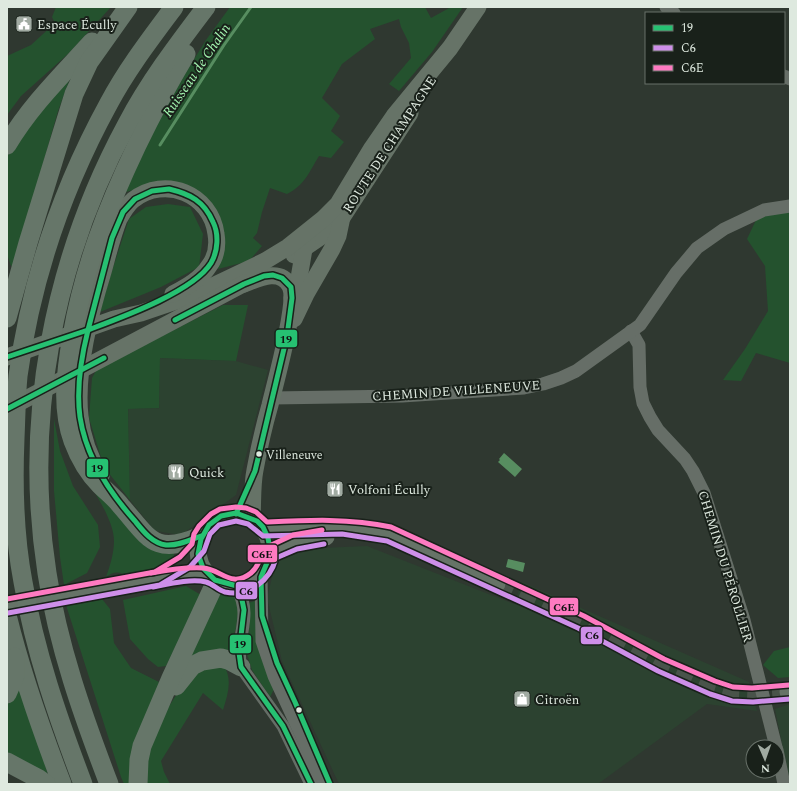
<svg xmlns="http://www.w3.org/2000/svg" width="797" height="791" viewBox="0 0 797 791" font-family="Spectral,serif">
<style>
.built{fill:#2c4230}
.green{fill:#24522e}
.water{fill:#578d60}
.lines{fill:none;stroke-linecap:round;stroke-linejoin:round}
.stream{stroke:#578d60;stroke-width:3}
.major-tunnel{stroke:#49534a;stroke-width:17;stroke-dasharray:17 8;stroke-linecap:butt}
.minor{stroke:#666e67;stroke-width:13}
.major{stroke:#667367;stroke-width:17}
.highway{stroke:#667669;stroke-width:19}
.bus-1-casing{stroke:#19211a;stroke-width:8}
.bus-2-casing{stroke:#19211a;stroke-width:8}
.bus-3-casing{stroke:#19211a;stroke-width:8}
.bus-1{stroke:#26c172;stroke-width:5}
.bus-2{stroke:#ce8fe9;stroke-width:5}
.bus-3{stroke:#fe7ac1;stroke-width:5}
.bus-dot{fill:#dee9df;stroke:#19211a;stroke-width:1.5}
.labels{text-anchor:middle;stroke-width:4;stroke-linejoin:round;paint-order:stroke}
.bus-label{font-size:12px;fill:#dee9df;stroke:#19211a;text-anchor:start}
.poi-label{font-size:13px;fill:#dee9df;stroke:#19211a;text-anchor:start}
.street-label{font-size:13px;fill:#dee9df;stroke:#19211a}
.water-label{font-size:14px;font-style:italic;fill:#a3f5b0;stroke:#19211a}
.line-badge{stroke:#19211a;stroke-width:1.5}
.pale-badge-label{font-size:11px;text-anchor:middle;font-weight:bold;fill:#111}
</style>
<rect width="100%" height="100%" fill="#2f3830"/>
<!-- built -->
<g class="built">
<path d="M160 358 236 361 268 370 236 495 181 535 155 531 130 500 128 409 159 408Z"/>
<path d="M367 546 514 604 522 582 749 682 757 711 707 704 598 784H339L282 661 267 598 277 558 299 549Z"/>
<path d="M790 704V784L775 709Z"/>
</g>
<!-- green -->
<g class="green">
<path d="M56 7H111L69 53 21 96 7 115V56L31 45 55 23 52 17Z"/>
<path d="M230 7H425L431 18 451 7H463L432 52 399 91 389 84 411 58 409 43 401 27 399 19 370 29 375 39 342 64 322 98 340 116 331 131 344 142 331 158 319 156C309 172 305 185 287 194L270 188 262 212 257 233 253 238 262 246 249 261 218 269 221 232 211 202 160 183 122 193 155 122 206 40Z"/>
<path d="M70 78 58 111 14 265 11 266 7 254V157L34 111Z"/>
<path d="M168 204 190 207 203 234 199 267 161 287 100 312 110 277 129 219 146 207Z"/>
<path d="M790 210V363L756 353 741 381 723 380 745 349 768 311 765 266 747 239 757 218Z"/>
<path d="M223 305H248L236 361 160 358 159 408 128 409 130 500 104 467 89 418 92 378 97 369Z"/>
<path d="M54 419 60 451 73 486 98 525 100 547 87 573 64 585 60 557 54 491Z"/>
<path d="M78 466 174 552C174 556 174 558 172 561 164 570 134 572 123 574 117 571 111 573 106 577 110 566 114 553 114 541 114 518 90 486 78 466Z"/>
<path d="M186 586 201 595 166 666 158 667 148 659 130 639 123 600Z"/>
<path d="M219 591 233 592 239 607 236 628 228 653 186 662Z"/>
<path d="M102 599 110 609 114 643 131 668 159 682 132 784H124L121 777 66 605Z"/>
<path d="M255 601 275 687 270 697 252 670 247 654 250 619 248 603Z"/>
<path d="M790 647V677L778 678 763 665 774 651Z"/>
<path d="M223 664C233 679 228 694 223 710L203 693 161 761 164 772 170 784H146L147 752 159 722 187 678 195 669Z"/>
<path d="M21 684 48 775 7 755V701Z"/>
</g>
<!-- water -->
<g class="water">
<path d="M504 453 522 469 515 477 498 462 500 460 499 459Z"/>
<path d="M508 559 525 563 523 572 506 567Z"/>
</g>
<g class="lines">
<!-- stream -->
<path class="stream" d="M160 145 224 45 251 7"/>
<!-- major-tunnel -->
<path class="major-tunnel" d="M497 584 581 622 661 665 713 688 732 694 752 695 788 692"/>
<!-- minor -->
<g class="minor">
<path d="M666 7 674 13"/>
<path d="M784 76 790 79"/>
<path d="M631 331 639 345 640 387 643 403 650 417 658 430 685 459 693 471 704 493 744 620 776 747"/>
<path d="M272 398 402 396 524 388 543 384 561 378 576 371 640 325 676 273 697 248 724 229 764 210 790 206"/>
<path d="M261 575 262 641 274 676 324 784"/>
<path d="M237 586C241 595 244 604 244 613 244 632 236 648 241 667L283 726 311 784"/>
<path d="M777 750 784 784"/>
</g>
<!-- major -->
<g class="major">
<path d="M294 255 322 236 343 216 410 113"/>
<path d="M244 284C257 279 280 267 290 286 298 302 275 384 270 405 264 426 259 448 255 470 252 485 253 502 252 518"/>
<path d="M292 298 298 284 304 249 307 242"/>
<path d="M294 319 306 294 332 249 338 236 342 217"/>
<path d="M7 357 114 319 141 313 194 295 265 261 288 247 323 219 338 204 372 148 394 116 450 48 478 7"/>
<path d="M7 409 245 283"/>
<path d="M101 476C90 458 82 437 80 416 75 372 90 314 103 272 108 254 112 237 119 219 123 212 127 205 133 200 165 175 211 194 216 234 218 246 216 257 209 266 201 279 186 287 173 294"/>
<circle cx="234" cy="550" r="36"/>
<path d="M264 529 348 527 368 529 389 534 497 584"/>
<path d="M270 553C290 542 303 538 326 537"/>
<path d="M7 606 157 579 198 575H209"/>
<path d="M788 692H790"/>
</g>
<!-- highway -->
<g class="highway">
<path d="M186 54C168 84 152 114 137 145 107 208 84 267 72 336 66 371 61 408 73 441 79 457 88 473 100 485 107 492 115 498 121 506 150 539 154 556 201 536"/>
<path d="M7 145C30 106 62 75 92 42"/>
<path d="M7 318 28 243 74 94 89 62 128 7"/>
<path d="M7 615C21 672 41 729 62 784"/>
<path d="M176 686 192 666 202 661 221 658 228 660 241 667"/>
<path d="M7 694 15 676V657"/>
<path d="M7 762 39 779 46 784"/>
<path d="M83 784C58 718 35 652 23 582 14 535 13 486 15 438 16 417 16 397 18 376 31 280 63 187 109 103 127 69 151 38 174 7"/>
<path d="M109 784C83 716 58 646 47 573 23 419 53 261 127 124 149 82 178 44 206 7"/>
<path d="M138 784 139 760 142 746 171 678 216 581"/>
</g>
<!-- bus-1 casing -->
<g class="bus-1-casing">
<g id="bus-1">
<path d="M169 189C190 194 204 201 213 222 219 234 218 251 211 263 193 292 120 318 88 330L112 238 123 212 135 199 152 191Z"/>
<path d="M175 320 244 284 264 276 273 275 282 278 291 287 292 298 287 336 255 471 236 514"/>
<path d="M88 330C81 358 76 388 80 417 86 457 109 492 135 521 143 531 152 543 166 545 178 546 190 540 201 536"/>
<path d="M7 357 88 330"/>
<path d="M7 409 104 358"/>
<path d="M311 784 283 726 241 667 239 653 244 610 242 600 237 586 215 580 203 568 198 554 201 539 209 525 221 516 236 513 257 521 263 527 268 538 270 549 269 558 261 577 262 616 277 663 295 702 330 784"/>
</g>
</g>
<!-- bus-2 casing -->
<g class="bus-2-casing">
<g id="bus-2">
<path d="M153 587C168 584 192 578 206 582 213 584 218 590 225 592 249 597 270 581 276 558L297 549 324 544"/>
<path d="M8 613 160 585 190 567 204 551 210 534 219 525 236 521 248 524 263 536 342 534 387 541 578 628 658 671 710 694 732 701 753 702 790 699"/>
</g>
</g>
<!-- bus-3 casing -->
<g class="bus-3-casing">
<g id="bus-3">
<path d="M151 573C167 570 185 567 203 568 221 569 231 589 251 573 261 565 260 553 267 547L293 535 322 530"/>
<path d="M7 599 155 572 180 557 192 544 194 534 199 526 211 514 220 509 236 507 246 508 256 512 267 522C309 520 350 518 391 527L584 616 664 659 715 681 733 687 752 688 789 685"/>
</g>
</g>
<!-- bus-1 -->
<use href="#bus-1" class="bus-1"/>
<!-- bus-2 -->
<use href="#bus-2" class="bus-2"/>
<!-- bus-3 -->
<use href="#bus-3" class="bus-3"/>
</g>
<!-- icons -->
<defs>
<g id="civic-square" transform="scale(0.9)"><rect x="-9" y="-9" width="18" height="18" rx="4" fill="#a1aba2" stroke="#19211a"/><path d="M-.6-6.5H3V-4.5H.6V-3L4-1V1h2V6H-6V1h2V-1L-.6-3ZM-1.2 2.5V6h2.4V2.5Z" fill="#fff"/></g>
<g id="restaurant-square" transform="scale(0.9)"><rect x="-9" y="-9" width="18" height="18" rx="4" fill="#a1aba2" stroke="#19211a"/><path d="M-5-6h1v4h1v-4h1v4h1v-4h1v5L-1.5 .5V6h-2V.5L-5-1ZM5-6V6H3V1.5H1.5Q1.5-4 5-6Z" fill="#fff"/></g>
<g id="shop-square" transform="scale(0.9)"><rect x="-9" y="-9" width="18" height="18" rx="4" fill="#a1aba2" stroke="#19211a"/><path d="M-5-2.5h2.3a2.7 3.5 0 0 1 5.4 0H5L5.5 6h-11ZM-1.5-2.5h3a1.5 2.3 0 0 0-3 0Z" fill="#fff"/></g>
</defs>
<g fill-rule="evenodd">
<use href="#civic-square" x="24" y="24"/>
<use href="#restaurant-square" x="176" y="472"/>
<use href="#restaurant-square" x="335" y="489"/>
<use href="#shop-square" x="522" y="699"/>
</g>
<!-- markers -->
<g class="bus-dot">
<circle cx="259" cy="454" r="3.5"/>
<circle cx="299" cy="710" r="3.5"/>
</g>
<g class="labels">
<!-- bus labels -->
<g class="bus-label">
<text x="266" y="459">Villeneuve</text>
</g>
<!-- poi labels -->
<g class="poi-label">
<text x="37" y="29">Espace Écully</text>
<text x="189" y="477">Quick</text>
<text x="348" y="494">Volfoni Écully</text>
<text x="535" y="704">Citroën</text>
</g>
<!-- street labels -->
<g class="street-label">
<text transform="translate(389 144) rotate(-57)" y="5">ROUTE DE CHAMPAGNE</text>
<text transform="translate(456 390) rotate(-4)" y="5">CHEMIN DE VILLENEUVE</text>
<text transform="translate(726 566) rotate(73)" y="5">CHEMIN DU PÉROLLIER</text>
</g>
<!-- water labels -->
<g class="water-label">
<text transform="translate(196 70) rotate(-56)" y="5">Ruisseau de Chalin</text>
</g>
</g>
<g class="line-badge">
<rect x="275" y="329" width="23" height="19" rx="4" fill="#26c172"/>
<rect x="86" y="458" width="23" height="20" rx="4" fill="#26c172"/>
<rect x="247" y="544" width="31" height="19" rx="4" fill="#fe7ac1"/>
<rect x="235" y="581" width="23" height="19" rx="4" fill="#ce8fe9"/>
<rect x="549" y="597" width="30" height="19" rx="4" fill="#fe7ac1"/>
<rect x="580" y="626" width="23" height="19" rx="4" fill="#ce8fe9"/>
<rect x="229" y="634" width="23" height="20" rx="4" fill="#26c172"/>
</g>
<g class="pale-badge-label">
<text x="286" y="343">19</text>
<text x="97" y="472">19</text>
<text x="262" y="558">C6E</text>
<text x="246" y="595">C6</text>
<text x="564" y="611">C6E</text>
<text x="592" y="639">C6</text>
<text x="240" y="648">19</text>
</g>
<!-- border -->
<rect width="797" height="791" fill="none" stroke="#dee9df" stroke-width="16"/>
<!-- legend -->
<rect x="645" y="12" width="140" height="72" fill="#19211a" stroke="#687169"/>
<rect x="653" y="25" width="20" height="6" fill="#26c172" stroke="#687169"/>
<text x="681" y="32" font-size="12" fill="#dee9df">19</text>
<rect x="653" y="45" width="20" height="6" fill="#ce8fe9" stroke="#687169"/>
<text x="681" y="52" font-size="12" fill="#dee9df">C6</text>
<rect x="653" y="65" width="20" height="6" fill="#fe7ac1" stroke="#687169"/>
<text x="681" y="72" font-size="12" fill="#dee9df">C6E</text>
<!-- north arrow -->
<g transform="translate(765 759) rotate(178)"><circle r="19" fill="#19211a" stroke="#687169"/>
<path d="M0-3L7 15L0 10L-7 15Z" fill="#a1aba2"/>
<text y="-6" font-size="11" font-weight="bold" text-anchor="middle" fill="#dee9df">N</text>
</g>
</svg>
